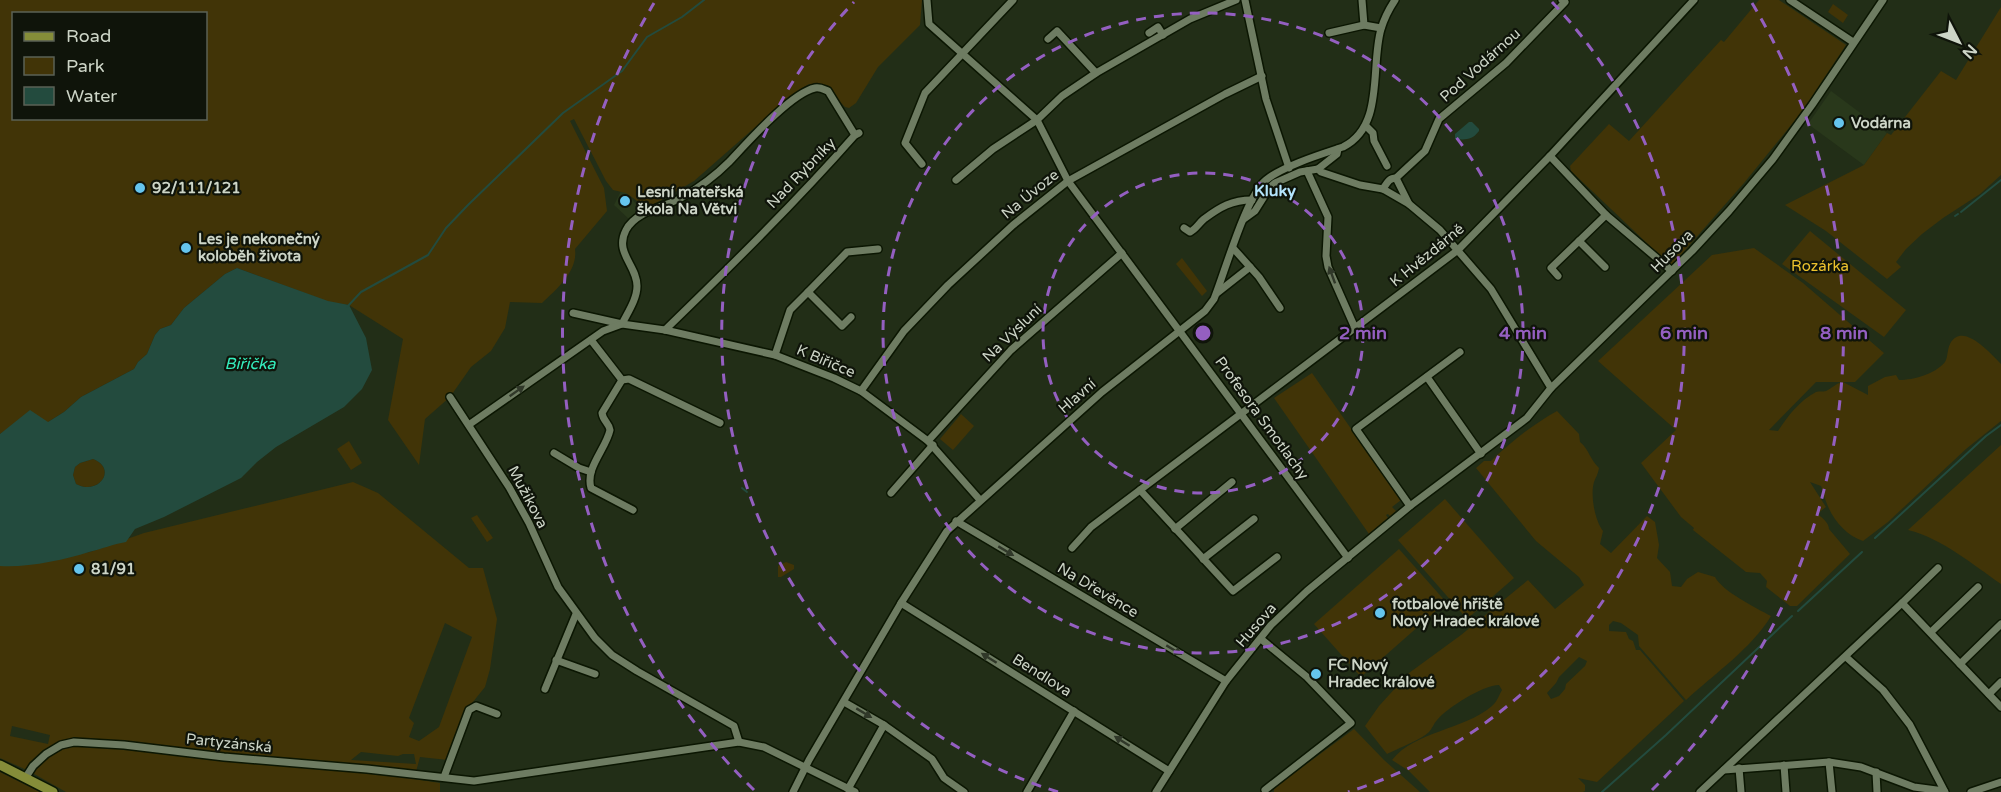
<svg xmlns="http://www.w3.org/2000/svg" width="2001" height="792" viewBox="0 0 2001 792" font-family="'Varela Round',sans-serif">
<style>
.built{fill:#29381b}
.green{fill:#413407;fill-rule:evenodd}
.water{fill:#234b3e;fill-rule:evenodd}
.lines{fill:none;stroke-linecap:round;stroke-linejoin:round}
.stream{stroke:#234b3e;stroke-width:2}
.minor-casing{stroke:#0b1602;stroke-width:10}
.major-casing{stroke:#0b1602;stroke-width:12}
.minor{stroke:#6e7c62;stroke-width:7}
.major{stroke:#858d39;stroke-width:9}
.oneway{fill:#303829}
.ring{fill:none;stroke:#945fc1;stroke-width:3;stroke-dasharray:10 8}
.poi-dot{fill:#65c5ee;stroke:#0f140a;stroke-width:2}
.labels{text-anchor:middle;stroke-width:4.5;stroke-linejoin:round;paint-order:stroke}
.street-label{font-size:15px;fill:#cdd5c7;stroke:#0f140a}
.poi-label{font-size:15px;font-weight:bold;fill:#cdd5c7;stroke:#0f140a;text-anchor:start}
.park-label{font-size:15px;fill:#ecc22d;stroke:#0f140a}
.neighbourhood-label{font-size:16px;font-weight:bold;fill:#b4e5fd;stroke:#0f140a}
.water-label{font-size:16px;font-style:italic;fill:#34efbe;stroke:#0f140a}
.centre{fill:#945fc1;stroke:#0f140a;stroke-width:3}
.ring-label{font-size:18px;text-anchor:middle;font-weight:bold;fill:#945fc1;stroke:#0f140a;stroke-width:4.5;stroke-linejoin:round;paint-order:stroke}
</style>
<rect width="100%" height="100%" fill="#222e17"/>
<!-- built -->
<g class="built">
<path d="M1831 91 1887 133 1864 165 1808 124Z"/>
<path d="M623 187 641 211 630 220 614 205Z"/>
</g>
<!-- green -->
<g class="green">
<path d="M0 0H922L920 25 878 67 856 103 849 108 845 107 823 84H809L793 94 694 181 642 211 640 203 626 193 613 190 606 181 574 119 570 121 604 188 607 211 575 249C578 271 557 289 542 303L510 302 505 328 491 351 471 367 450 397 425 419 419 465 388 420 403 339 349 305 329 302 237 268 225 274 184 308 171 325 160 329 155 335 147 354 138 362 134 369 81 397 64 412 48 422 6 430 0 434ZM14 14H206V118H14Z"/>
<path d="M1759 0H1779L1846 45 1801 113 1744 183 1671 266 1571 171 1570 166 1609 124 1629 141 1721 40 1724 42Z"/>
<path d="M1833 4 1848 15 1843 23 1828 12Z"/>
<path d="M2001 7V175L1980 194 1943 218 1922 234 1906 249 1896 262 1901 267 1887 279 1826 231 1785 205 1864 165 1887 133 1891 135 1941 71 1956 80Z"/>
<path d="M1810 231 1906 310 1884 337 1782 264Z"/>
<path d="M1754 248 1803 283 1884 353 1855 382H1843L1868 395V386L1885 377 1896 375 1899 380C1914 380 1935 374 1945 362 1948 357 1947 350 1950 344 1962 321 1990 353 2001 364V421L1966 449 1888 522 1863 541C1847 536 1833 520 1827 504 1824 498 1824 492 1821 486L1810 482 1826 507 1817 514C1822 517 1829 523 1829 529L1850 554 1797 606H1790L1766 587 1767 581 1760 573 1746 572 1693 530 1694 528 1681 517 1641 463 1676 430 1598 361 1712 255ZM1816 382H1843C1834 384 1833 388 1826 391 1823 392 1819 391 1816 392 1800 400 1787 417 1778 431L1769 430Z"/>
<path d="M1182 258 1207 291 1202 296 1176 264Z"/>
<path d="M1312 373 1401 500 1392 507 1396 511 1390 516 1388 514 1386 515 1388 518 1369 534 1274 398Z"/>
<path d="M1557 411 1579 434 1580 442C1589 449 1590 460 1599 468 1598 474 1596 477 1594 482 1590 495 1595 521 1603 531L1600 544 1611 553 1647 516 1655 522 1659 545 1657 558 1670 572 1672 586 1681 587 1687 579 1698 572 1715 577C1722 591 1756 608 1771 616 1752 648 1713 675 1686 700L1639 646 1638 635 1621 623 1613 621 1609 625V631L1626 632 1629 639 1633 641 1636 650H1640L1684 701 1597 782 1578 778 1585 785V791L1583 792H1430L1409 771 1392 760C1415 731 1464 730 1492 706 1497 702 1499 695 1502 690L1499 685C1483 685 1447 708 1437 720 1434 723 1432 729 1429 732 1422 739 1397 749 1387 754L1365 726 1379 706 1409 673 1461 635 1528 580 1555 609 1584 585 1579 577 1536 541 1476 468 1484 461H1491C1512 441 1532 425 1557 411ZM1579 657 1587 661 1585 666 1566 684 1565 689 1559 696 1551 699 1547 693 1556 683 1559 677Z"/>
<path d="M961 414 974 426 953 450 940 439Z"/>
<path d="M349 441 362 463 351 470 337 449Z"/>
<path d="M2001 445V584C1972 564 1943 539 1908 530Z"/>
<path d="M93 459C114 467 104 488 86 487 82 487 79 485 76 484L73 475 75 467 80 463Z"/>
<path d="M353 482 378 493 469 568H483L497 619 490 669 485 687 468 708 448 760 420 757 414 779 440 783V792H66L29 771 0 758V566L90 552 144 533ZM445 623 472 637 439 727 419 741 409 737 414 723 409 718ZM12 726 50 735 48 744 10 736ZM361 752 398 756 403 754H414L416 764 351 760Z"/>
<path d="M1445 499 1514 578 1467 619 1398 540Z"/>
<path d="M477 515 493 538 487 542 471 518Z"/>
<path d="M1399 549 1446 602 1361 677 1314 624Z"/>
<path d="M786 562 794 565V569L781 577H778V566Z"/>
<path d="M1354 729 1384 760 1420 792H1274V788Z"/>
<path d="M0 772 40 792H0Z"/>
</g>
<!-- water -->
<g class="water">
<path d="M1469 122H1472L1479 129V131C1472 140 1466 140 1455 139V134Z"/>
<path d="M237 268 328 301 349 305 366 338 372 370 362 389 344 407 276 447 257 462 241 478 164 517 135 529 126 542C113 544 102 549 89 552 64 560 26 568 0 566V434L30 410 48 422 64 412 81 397 134 369 138 362 147 354 155 335 160 329 171 325 184 308 225 274ZM93 459C114 467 104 488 86 487 82 487 79 485 76 484L73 475 75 467 80 463Z"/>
</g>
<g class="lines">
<!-- stream -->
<g class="stream">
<path d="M1961 212 2001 180"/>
<path d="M1955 216 1958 214"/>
<path d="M347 307 361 292 428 255 446 228 468 205 563 113 622 71 647 37 682 17 704 0"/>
<path d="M742 488 747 492"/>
<path d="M1875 538 1986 436 2001 425"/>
<path d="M1798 611 1862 552"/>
<path d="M1602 792 1666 735 1792 616"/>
</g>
<!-- minor casing -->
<g class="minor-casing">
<g id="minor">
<path d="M927 0 929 24 1037 120 1068 181 1348 558"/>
<path d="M1245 0 1266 99 1289 168"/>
<path d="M1362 0 1364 25 1381 28"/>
<path d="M1790 0 1853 42"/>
<path d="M1149 33 1158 27 1163 35"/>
<path d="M1329 33 1364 25"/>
<path d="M1048 39 1057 31 1096 73"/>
<path d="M1366 126 1373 133 1374 141 1387 166"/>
<path d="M1550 156 1606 215 1672 271"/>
<path d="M922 164 905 143 925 93 1013 0"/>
<path d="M1318 169 1321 172 1360 185 1383 189 1409 204 1440 230 1491 289 1551 388"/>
<path d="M1307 171 1328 217 1326 256 1328 267 1355 328"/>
<path d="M1396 178 1409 204"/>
<path d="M956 180 993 149 1037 120 1062 96 1096 73 1190 19 1236 0"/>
<path d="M1383 189C1387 183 1389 178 1396 178L1425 151 1439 119 1506 63 1565 2 1562 0"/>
<path d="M1244 219 1255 211 1270 187 1275 183 1300 172 1318 169 1337 154 1338 149"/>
<path d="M1184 228 1190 232C1196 229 1199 223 1204 219 1220 207 1232 200 1252 200"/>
<path d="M1579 241 1605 267"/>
<path d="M1233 248 1259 277 1280 308"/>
<path d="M1558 276 1551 268 1606 215"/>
<path d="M808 292 842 326 851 317"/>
<path d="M1217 293 1250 267"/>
<path d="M573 313 622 324 665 330 775 355 834 378 861 391 928 441 980 500"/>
<path d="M665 330C730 267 795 203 855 135L859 133"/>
<path d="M591 340 622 380 629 379 720 423"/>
<path d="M775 355 790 310 808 292 847 252 878 249"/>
<path d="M1427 377 1481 454"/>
<path d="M622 380 602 413C603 421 609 423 610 430 606 449 585 468 591 488L633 510"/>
<path d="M861 391 904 331 948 285 1013 225 1068 181 1225 94 1262 76"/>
<path d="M450 397 509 487 529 523 558 587 595 638 612 655 637 671 734 726 739 742"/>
<path d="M470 424 603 331 622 324C628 312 637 299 637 286 637 265 614 253 626 230 636 211 664 207 681 198 697 189 715 176 729 162 746 144 791 93 815 88 820 87 823 89 828 91L855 135"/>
<path d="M928 441 1011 350 1122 253"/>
<path d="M554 453 579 468 591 472"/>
<path d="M1140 490 1233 591 1277 557"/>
<path d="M891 493 933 445"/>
<path d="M1410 506 1356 429 1460 352"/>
<path d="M956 521 1226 681"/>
<path d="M1175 529 1232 482"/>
<path d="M1072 548 1091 527 1458 250 1550 156 1694 0"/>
<path d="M1203 559 1254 519"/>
<path d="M901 603 1169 771"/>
<path d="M1902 603 1938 568"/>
<path d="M1931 632 1978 587"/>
<path d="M1261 639 1307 677 1351 723 1265 790"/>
<path d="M1846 657 1883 690 1910 725 1945 792"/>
<path d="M556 660 595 674"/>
<path d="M1960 664 2001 624"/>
<path d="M545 689 576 614"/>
<path d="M1989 694 2001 682"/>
<path d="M844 702 884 725 932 759 944 778 964 792"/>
<path d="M1829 762 1832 792"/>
<path d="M1784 765 1786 792"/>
<path d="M1739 768 1741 792"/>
<path d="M1724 770 1829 762 1861 767 1914 787 1944 791"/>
<path d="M1876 772 1877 792"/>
<path d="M26 777 33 766 46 754 61 745 74 742 124 745 224 757 367 769 474 781 739 742 764 747 855 792"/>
<path d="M444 777 469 710 476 706 497 714"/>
<path d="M848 789 884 725"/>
<path d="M793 792 809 760 901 603 947 531 1102 392 1205 311 1214 299C1225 272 1246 196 1266 180 1283 166 1322 154 1343 147 1385 126 1370 67 1381 29 1384 19 1389 9 1395 0"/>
<path d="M1027 792 1074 711"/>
<path d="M1156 792 1226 681 1271 625 1307 591 1410 506 1527 418 1551 388 1692 251 1729 211 1773 159 1812 105 1883 0"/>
<path d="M1700 792 1902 603 2001 707"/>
<path d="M1971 792 2001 782"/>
</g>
</g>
<!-- major casing -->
<g class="major-casing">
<path id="major" d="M0 765 53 792"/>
</g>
<!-- minor -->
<use href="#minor" class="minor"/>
<!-- major -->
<use href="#major" class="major"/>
</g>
<!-- one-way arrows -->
<defs><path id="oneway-solid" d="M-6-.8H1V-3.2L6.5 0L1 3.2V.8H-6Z" transform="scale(1.5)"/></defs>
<g class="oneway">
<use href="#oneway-solid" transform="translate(1332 275) rotate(-110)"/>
<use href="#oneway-solid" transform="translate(517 391) rotate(-35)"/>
<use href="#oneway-solid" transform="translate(1006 551) rotate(31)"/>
<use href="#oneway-solid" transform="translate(1174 650) rotate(31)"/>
<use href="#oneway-solid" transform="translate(989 658) rotate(-148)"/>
<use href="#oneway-solid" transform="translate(864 713) rotate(31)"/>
<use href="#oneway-solid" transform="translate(1122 741) rotate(-148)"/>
</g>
<!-- distance rings -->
<g class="ring">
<circle cx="1203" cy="333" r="160"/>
<circle cx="1203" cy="333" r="320"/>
<path d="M1058 792A481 481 0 0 1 854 2M1552 2A481 481 0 0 1 1348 792"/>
<path d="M754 790A641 641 0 0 1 654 3M1752 3A641 641 0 0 1 1652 790"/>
</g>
<!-- markers -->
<g class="poi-dot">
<circle cx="1839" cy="123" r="6"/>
<circle cx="140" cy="188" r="6"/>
<circle cx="625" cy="201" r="6"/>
<circle cx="186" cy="248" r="6"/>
<circle cx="79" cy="569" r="6"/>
<circle cx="1380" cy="613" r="6"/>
<circle cx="1316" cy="674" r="6"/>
</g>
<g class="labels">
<!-- street labels -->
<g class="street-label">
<text transform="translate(1480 65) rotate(-42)" y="5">Pod Vodárnou</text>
<text transform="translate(801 173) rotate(-46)" y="5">Nad Rybníky</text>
<text transform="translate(1030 194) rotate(-39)" y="5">Na Úvoze</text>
<text transform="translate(1672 251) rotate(-45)" y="5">Husova</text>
<text transform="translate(1427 255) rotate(-39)" y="5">K Hvězdárně</text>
<text transform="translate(1012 333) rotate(-44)" y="5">Na Výsluní</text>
<text transform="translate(826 361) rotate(23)" y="5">K Biřičce</text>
<text transform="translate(1077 396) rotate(-41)" y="5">Hlavní</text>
<text transform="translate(1262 418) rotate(54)" y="5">Profesora Smotlachy</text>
<text transform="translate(528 497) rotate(62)" y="5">Mužíkova</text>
<text transform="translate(1098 590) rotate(31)" y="5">Na Dřevěnce</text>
<text transform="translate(1256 625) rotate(-49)" y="5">Husova</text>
<text transform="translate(1042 675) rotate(32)" y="5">Bendlova</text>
<text transform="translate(229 743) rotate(6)" y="5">Partyzánská</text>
</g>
<!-- poi labels -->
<g class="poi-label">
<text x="1851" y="128">Vodárna</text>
<text x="152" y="193">92/111/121</text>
<text x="637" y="197">Lesní mateřská<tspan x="637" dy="17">škola Na Větvi</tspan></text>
<text x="198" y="244">Les je nekonečný<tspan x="198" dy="17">koloběh života</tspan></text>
<text x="91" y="574">81/91</text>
<text x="1392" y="609">fotbalové hřiště<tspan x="1392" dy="17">Nový Hradec králové</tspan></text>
<text x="1328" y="670">FC Nový<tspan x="1328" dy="17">Hradec králové</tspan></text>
</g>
<!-- park labels -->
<g class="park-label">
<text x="1820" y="271">Rozárka</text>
</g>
<!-- neighbourhood labels -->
<g class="neighbourhood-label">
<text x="1275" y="196">Kluky</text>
</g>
<!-- water labels -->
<g class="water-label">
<text x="250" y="369">Biřička</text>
</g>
</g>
<circle cx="1203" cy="333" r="9" class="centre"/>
<g class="ring-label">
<text x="1363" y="339">2 min</text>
<text x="1523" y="339">4 min</text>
<text x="1684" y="339">6 min</text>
<text x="1844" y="339">8 min</text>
</g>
<!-- legend -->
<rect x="12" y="12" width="195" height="108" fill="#0f140a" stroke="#5b6156" stroke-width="1.5"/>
<rect x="24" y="32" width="30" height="9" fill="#858d39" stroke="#5b6156" stroke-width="1.5"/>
<text x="66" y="42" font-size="18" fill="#cdd5c7">Road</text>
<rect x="24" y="57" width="30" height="18" fill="#413407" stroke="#5b6156" stroke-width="1.5"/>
<text x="66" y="72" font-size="18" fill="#cdd5c7">Park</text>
<rect x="24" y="87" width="30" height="18" fill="#234b3e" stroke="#5b6156" stroke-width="1.5"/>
<text x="66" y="102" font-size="18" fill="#cdd5c7">Water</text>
<!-- north arrow -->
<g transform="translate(1959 42) rotate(132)" stroke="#0f140a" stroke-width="4.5" paint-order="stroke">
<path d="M0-4.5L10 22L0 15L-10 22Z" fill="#cdd5c7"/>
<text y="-9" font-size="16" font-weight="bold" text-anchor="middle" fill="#cdd5c7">N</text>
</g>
</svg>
